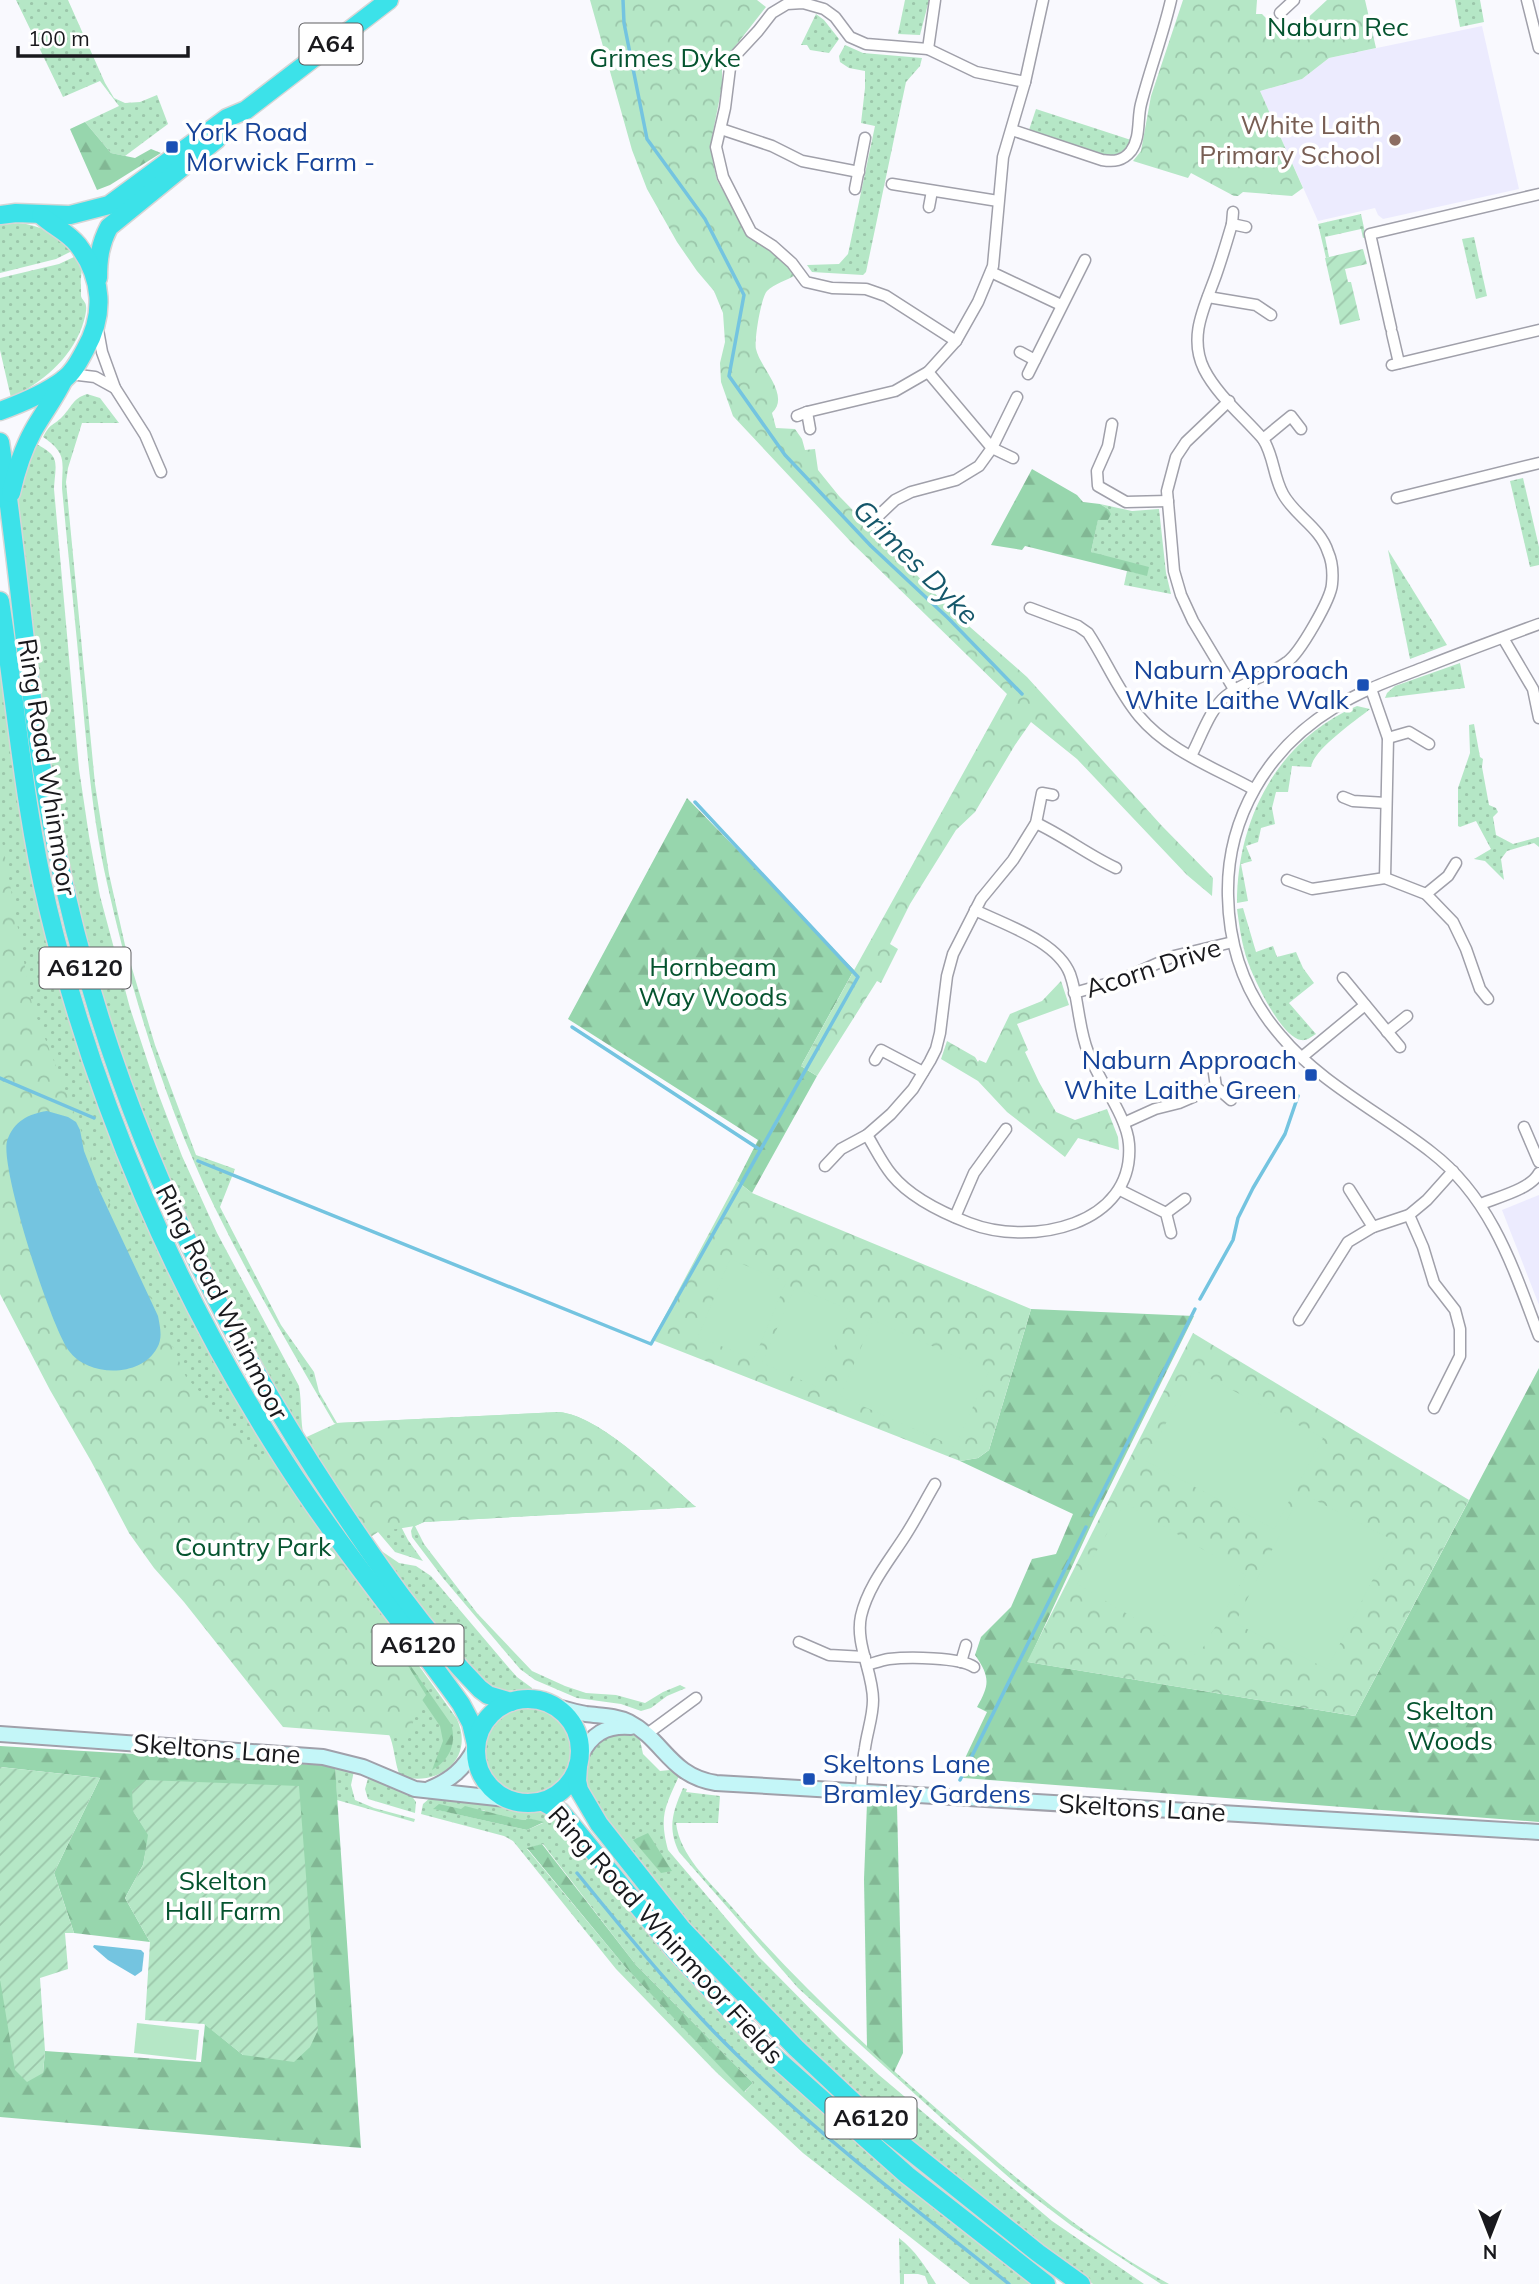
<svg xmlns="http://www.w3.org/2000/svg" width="1539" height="2284" viewBox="0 0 1539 2284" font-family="Mulish,sans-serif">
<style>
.built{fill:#ecebfe}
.grass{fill:url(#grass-dots);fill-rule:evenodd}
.forest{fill:url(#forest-firs)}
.park{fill:url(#park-crowns)}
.garden{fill:url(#garden-furrows)}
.pitch{fill:#b5e7c6}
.water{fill:#74c4e0}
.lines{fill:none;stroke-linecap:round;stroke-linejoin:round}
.stream{stroke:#74c4e0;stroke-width:3.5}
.street-casing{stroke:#a0a0aa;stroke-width:13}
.secondary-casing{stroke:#a0a0aa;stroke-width:18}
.highway-casing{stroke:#d6d6d6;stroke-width:21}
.street{stroke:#fff;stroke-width:10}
.secondary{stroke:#c4f6f8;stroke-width:14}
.highway{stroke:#3ce2e9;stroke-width:18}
.education-dot{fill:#8d6e63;stroke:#fff;stroke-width:2.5}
.transit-dot{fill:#1a4fb4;stroke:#fff;stroke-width:2.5}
.labels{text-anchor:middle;stroke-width:7;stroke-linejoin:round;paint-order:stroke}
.shield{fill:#fff;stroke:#5e5e61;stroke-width:2}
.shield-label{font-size:24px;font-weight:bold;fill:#19191d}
.park-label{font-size:26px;fill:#05542f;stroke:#fff}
.education-label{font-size:26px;fill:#785e54;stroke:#fff;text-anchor:end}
.transit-label{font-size:26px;fill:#164399;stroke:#fff;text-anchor:start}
.street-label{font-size:26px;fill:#19191d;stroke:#fff}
.water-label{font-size:28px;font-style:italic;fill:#15576a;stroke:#fff}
</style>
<defs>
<pattern id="grass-dots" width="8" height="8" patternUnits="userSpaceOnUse" patternTransform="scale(1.75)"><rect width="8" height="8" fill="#b5e7c6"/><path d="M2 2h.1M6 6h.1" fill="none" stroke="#9bc6aa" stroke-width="1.8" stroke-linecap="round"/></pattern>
<pattern id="forest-firs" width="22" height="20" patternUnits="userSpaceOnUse" patternTransform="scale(1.75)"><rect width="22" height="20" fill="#97d6ad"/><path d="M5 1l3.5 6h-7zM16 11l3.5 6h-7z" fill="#82b794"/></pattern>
<pattern id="park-crowns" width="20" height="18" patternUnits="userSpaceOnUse" patternTransform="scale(1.75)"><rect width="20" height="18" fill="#b5e7c6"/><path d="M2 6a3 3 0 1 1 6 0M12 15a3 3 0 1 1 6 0" fill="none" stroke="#9bc6aa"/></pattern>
<pattern id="garden-furrows" width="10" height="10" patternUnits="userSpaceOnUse" patternTransform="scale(1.75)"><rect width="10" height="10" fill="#b5e7c6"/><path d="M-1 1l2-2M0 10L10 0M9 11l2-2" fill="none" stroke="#9bc6aa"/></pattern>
</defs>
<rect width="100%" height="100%" fill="#f9f9fe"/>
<!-- built -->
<g class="built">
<path d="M1482 26 1519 189 1383 219 1378 215 1375 208 1318 221 1260 91 1302 79 1329 58Z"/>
<path d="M1539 1195V1305L1502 1210Z"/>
</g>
<!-- grass -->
<g class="grass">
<path d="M16 0H68L105 83 114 98 125 103 140 102 157 95 168 124 125 156 111 153 85 122 119 106 100 81 63 97Z"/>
<path d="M905 0H929L920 35 898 34Z"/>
<path d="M1455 0H1480L1484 22 1460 27Z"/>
<path d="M816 14 824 20 839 39 829 53 810 50 807 45H801Z"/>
<path d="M845 45 863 53 922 58 920 66 906 82 866 272 863 275 812 272 807 265 839 264 848 254 875 126 861 123 865 88V71L849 68 840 62 839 56Z"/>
<path d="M1036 109 1131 140C1126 151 1118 156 1106 155L1029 130Z"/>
<path d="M1361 214 1366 237 1363 238 1361 229 1325 237 1329 257 1326 258 1318 224Z"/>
<path d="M18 223C40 225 55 233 70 249V252L56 259 0 273V225Z"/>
<path d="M1474 237 1487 296 1476 299 1462 239Z"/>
<path d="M74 257C86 264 80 274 81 285 81 289 81 293 81 296 82 300 86 302 86 306 87 311 84 321 82 327 69 361 42 382 11 398L0 350V278L59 264Z"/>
<path d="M87 394 100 398 119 423H82L68 468 66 482 95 784 109 874 125 945 155 1045 196 1155 235 1169 220 1207 281 1325 314 1372 319 1392 337 1423 559 1412C601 1416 662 1478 696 1507L424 1522 415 1526 424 1544 477 1613 532 1671 565 1686 586 1693 616 1695 645 1703 663 1692 680 1685 686 1688 667 1696 651 1708 641 1711 621 1704 577 1698 535 1680 520 1669 443 1578 412 1537 411 1531 414 1524 341 1426 334 1423C293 1353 252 1283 216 1210 167 1110 131 992 107 883 92 817 87 751 81 684 75 618 68 553 62 488 62 462 68 454 43 437 51 422 52 427 62 417 72 407 72 399 87 394Z"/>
<path d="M31 441C61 457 56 458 54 489L79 769 89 836 100 896 130 1008 158 1093 182 1156 217 1233 299 1386C302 1403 300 1420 304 1438L263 1375 156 1160 98 992 52 789 18 513V497Z"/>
<path d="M1523 478 1539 547V565L1530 567 1510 481Z"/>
<path d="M1100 504 1132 511 1159 509 1166 573 1171 594 1124 585 1127 571 1146 575 1091 552 1098 519 1108 509Z"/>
<path d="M1388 550 1447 645 1410 659Z"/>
<path d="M0 648 9 719 101 1104 281 1467 218 1448 0 977Z"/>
<path d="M1460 663 1465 688 1385 698 1387 693 1395 686Z"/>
<path d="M1357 706 1370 709C1354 722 1314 749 1311 767L1292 766 1288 792H1276L1272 808 1275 824 1261 828 1258 842 1246 846 1252 861 1241 864 1248 901 1237 903C1237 820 1277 740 1357 706Z"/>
<path d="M1474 724 1480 757 1483 759 1482 767 1489 805 1496 808 1498 812 1493 817 1496 835 1513 844 1539 837V847L1534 843 1507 851 1501 859 1504 880 1485 861 1474 859 1491 849 1476 821 1460 827 1458 826V788L1470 753 1469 725Z"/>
<path d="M1243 908 1256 952 1273 946 1277 957 1296 952 1303 968 1314 983 1289 1003 1316 1034C1311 1037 1307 1041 1301 1040 1280 1037 1250 972 1245 953 1241 939 1239 924 1237 909Z"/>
<path d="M378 1482 408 1540 423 1561 395 1552 378 1532Z"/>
<path d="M380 1550 399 1563 416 1566 431 1576 509 1668 517 1677 532 1688V1690L504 1691 491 1687 460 1659 377 1551Z"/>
<path d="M341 1557 457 1719C475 1759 439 1788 400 1776 394 1761 395 1747 388 1732Z"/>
<circle cx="528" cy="1751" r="45"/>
<path d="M606 1732 631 1734 635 1736 640 1740 643 1754 660 1771 670 1770 679 1776C665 1807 659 1816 668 1850L759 1957 842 2041 879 2075 1052 2221 1144 2284H1093L1076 2273 870 2109 773 2018 696 1935 640 1869 593 1799 586 1784 584 1756Z"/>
<path d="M335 1766 354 1771 351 1785 355 1800 374 1808 415 1819 414 1822 337 1800Z"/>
<path d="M369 1775 411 1795 416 1802 415 1813 368 1799 365 1789Z"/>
<path d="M683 1788 687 1789 686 1792 720 1796 718 1823H676C680 1856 709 1881 730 1905 796 1982 869 2050 945 2116 1015 2178 1087 2240 1169 2284H1161L1072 2226 1019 2186 949 2125 798 1988 679 1852C667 1828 673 1811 683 1788Z"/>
<path d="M431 1797 493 1803 513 1809H536L555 1817 660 1944 1036 2284H970L803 2153 716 2072 616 1969 513 1841 504 1836 421 1814 423 1804ZM434 1809 483 1810 500 1817 525 1820 528 1818 543 1823 527 1830ZM543 1844 636 1965 753 2083 745 2092 627 1969 527 1849Z"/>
<path d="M899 2238C916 2251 925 2266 936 2284H928L925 2276 918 2274H904V2284H900Z"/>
</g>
<!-- forest -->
<g class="forest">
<path d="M85 122 111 153 135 158 151 149 161 153 110 185 97 190 70 129Z"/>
<path d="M1032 469 1077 495 1083 502 1100 504 1108 509 1111 514 1108 520H1098L1091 552 1149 567 1147 576 1025 546 1022 550 991 545Z"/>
<path d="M687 798 854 970 801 1066 817 1076 752 1193 737 1181 758 1140 568 1019Z"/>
<path d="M1031 1309 1194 1316 1093 1521 1028 1662 1355 1716 1539 1368V1822L964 1778 957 1775 987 1712 977 1707C990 1684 990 1677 975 1655L981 1637 1011 1607 1032 1559 1056 1554 1073 1514 960 1461 978 1458 989 1450Z"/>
<path d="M378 1619 451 1724C457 1743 450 1760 432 1770L443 1741 440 1726 372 1626Z"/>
<path d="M0 1746 335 1766 361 2148 0 2117V1979L43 2073 45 2051 201 2062 205 2024 243 2055 310 2047 133 1811 149 1835 143 1865 125 1898 150 1942 74 1933 54 1873 100 1778 0 1767Z"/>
<path d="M867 1803 897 1805 903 2053 894 2072 867 2047 864 1879Z"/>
<path d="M439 1804 461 1809 465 1806C486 1811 504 1817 525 1820L528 1818 544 1822 527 1830 433 1809Z"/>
<path d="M648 1833 672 1871 661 1873 633 1840Z"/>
<path d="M542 1844 636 1965 753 2083 744 2092 627 1969 527 1848Z"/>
</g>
<!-- park -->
<g class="park">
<path d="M590 0H757L766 7 726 58 722 68V86L711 142 713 162 717 180 745 230 783 258 796 275C787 280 774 284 767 291 761 297 754 341 756 349 760 368 791 395 772 413L776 428 795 429 802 439 805 450 815 449 818 470 839 496 954 613 1027 677 1162 826 1213 878 1212 896 1187 875 1077 759 1031 722 1015 745 975 812 956 830 910 904 890 944 898 949 881 983 877 981 817 1076 801 1066 1007 694 851 542 733 416 721 382 720 363 725 342 723 313 714 291 697 271 677 242 647 189 632 150Z"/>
<path d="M1183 0H1257L1256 14H1262L1286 38 1327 0H1365L1376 48 1329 58 1302 79 1260 91 1303 188 1292 196 1243 192 1238 196H1234L1191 173 1188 178 1133 161 1141 151 1151 96Z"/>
<path d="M0 830 32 1005 107 1197 186 1377 261 1458 337 1423 559 1412C601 1416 662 1478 696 1507L424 1522 415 1526 378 1532 341 1557 426 1695C415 1709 412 1720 412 1737L283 1727 184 1602 154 1568 129 1533 91 1461 50 1390 0 1294Z"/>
<path d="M1061 981 1069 1005 1017 1024 1028 1050 1025 1052 1039 1082 1056 1112 1075 1120 1107 1109 1118 1137 1119 1150 1078 1138 1065 1157 1007 1112 978 1081 941 1059 947 1041 975 1057 978 1062 979 1060 986 1063 1010 1014 1042 1001Z"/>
<path d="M737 1181 752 1193 1031 1309 989 1450 978 1458 960 1461 652 1340Z"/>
<path d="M1193 1333 1469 1500 1355 1716 1027 1662Z"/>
</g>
<!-- garden -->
<g class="garden">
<path d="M1363 249 1367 264 1345 269 1348 282H1351L1360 320 1340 325 1325 258Z"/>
<path d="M0 1767 100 1778 54 1873 74 1933H65L68 1969 40 1978 45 2051 43 2073 27 2082 15 2070 0 1979Z"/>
<path d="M146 1780 299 1786 318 2030 310 2047 294 2062 243 2055 204 2024 145 2020 150 1942 125 1898 143 1865 148 1835 133 1811 132 1791Z"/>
</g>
<!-- pitch -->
<g class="pitch">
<path d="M730 1259 786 1282 754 1359 698 1337Z"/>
<path d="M795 1287 850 1310 817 1387 762 1363Z"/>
<path d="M873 1320 989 1371 955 1447 840 1396Z"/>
<path d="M1194 1370 1323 1438 1274 1529 1146 1461Z"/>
<path d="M1301 1493 1393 1540 1327 1669 1235 1623Z"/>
<path d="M1125 1503 1246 1575 1198 1656 1077 1584Z"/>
<path d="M137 2023 199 2030 196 2060 134 2053Z"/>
</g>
<!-- water -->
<g class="water">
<path d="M47 1111 68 1117 76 1122 80 1130 84 1151 100 1192 158 1316C160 1327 163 1338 157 1348 141 1378 88 1377 69 1351 50 1325 0 1168 7 1141 14 1121 28 1114 47 1111Z"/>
<path d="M94 1945 141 1950 144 1953 142 1971 135 1976 108 1960 93 1947Z"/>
</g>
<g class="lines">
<!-- stream -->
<g class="stream">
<path d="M623 0 624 23 647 139 705 219 744 295 729 376 785 455 871 546 948 618 1022 694"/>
<path d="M572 1027 759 1149"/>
<path d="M0 1078 94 1118"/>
<path d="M198 1161 651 1344 858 977 695 802"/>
<path d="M1200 1299 1233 1240 1238 1218 1253 1188 1285 1134 1298 1096"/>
<path d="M1091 1515 1195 1309"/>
<path d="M960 1780 1086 1527"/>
<path d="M577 1873C633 1942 690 2012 755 2072 835 2148 923 2215 1009 2284"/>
</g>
<!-- street casing -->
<g class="street-casing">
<g id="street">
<path d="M1527 0 1539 48"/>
<path d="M1280 13 1294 0"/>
<path d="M928 49 935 0"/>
<path d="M721 129 772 146 802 161 859 172"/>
<path d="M1012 130 1102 160C1114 162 1123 161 1131 151 1141 137 1137 119 1141 104 1150 69 1163 35 1171 0"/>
<path d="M892 184 998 201"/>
<path d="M855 189 865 138"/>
<path d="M929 207 932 191"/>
<path d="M1233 212 1232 224 1246 227"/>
<path d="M991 272 1061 305"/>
<path d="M1208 297 1256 305 1271 315"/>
<path d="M1391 328 1370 234 1539 194"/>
<path d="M98 330 102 352 115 388 145 435 161 472"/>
<path d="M1392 333 1399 363"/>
<path d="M956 341 886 296 866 289 832 288 806 282 792 263 773 246 751 232 723 177 716 147 725 108 731 60 758 31 772 13 787 4 803 3 824 9 835 17 850 37 866 44 928 49 976 72 1025 82"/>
<path d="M1020 352 1035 360"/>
<path d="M1392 365 1539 330"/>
<path d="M70 374 95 377 115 388"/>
<path d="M1028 374 1085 260"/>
<path d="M1229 401 1186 442 1176 457 1167 491 1174 571 1181 595 1193 621 1235 691"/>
<path d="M797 416 807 412"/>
<path d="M1112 424 1108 446 1097 471 1098 486 1126 502 1168 501"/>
<path d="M810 429 807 412 895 391 928 372 956 341 978 302 993 266 1003 157 1025 82 1043 0"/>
<path d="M1263 439 1291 416 1301 429"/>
<path d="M1013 458 992 448 1017 397"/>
<path d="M1397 498 1539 463"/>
<path d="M867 510 885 530"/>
<path d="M875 519 895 500 911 492 956 480 979 466 992 448 928 372"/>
<path d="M1030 608 1078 626 1088 633C1106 660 1118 691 1139 716 1168 751 1215 768 1253 789"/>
<path d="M1539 624C1501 638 1463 652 1425 667 1394 679 1362 690 1334 708 1268 748 1226 818 1228 896 1229 949 1246 996 1281 1036 1319 1082 1384 1115 1431 1152 1491 1198 1513 1267 1539 1336"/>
<path d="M1503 638 1533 689 1539 718"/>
<path d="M1371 689 1388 738 1385 878"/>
<path d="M1388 738 1409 732 1429 744"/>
<path d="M1191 756C1201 737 1210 709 1226 696 1244 681 1269 676 1287 662 1300 653 1331 599 1332 584 1333 574 1332 561 1328 552 1320 527 1295 516 1283 494 1273 476 1274 456 1263 439 1244 417 1217 395 1204 369 1188 336 1205 306 1216 275 1222 258 1227 241 1232 224"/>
<path d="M1343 797 1353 801 1386 803"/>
<path d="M1036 823C1064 836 1088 855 1116 868"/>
<path d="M1287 880 1312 889 1385 878 1426 894 1453 922 1466 949 1480 989 1488 999"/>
<path d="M1426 894 1448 876 1456 863"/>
<path d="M1343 978 1400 1047"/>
<path d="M1074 993 1120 980 1174 956 1233 942"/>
<path d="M1387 1032 1407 1016"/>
<path d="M1302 1057 1365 1005"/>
<path d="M875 1060 881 1050 923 1072"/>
<path d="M1213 1066 1216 1087 1231 1100"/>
<path d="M1124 1123 1155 1109 1179 1103 1216 1087"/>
<path d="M1524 1127 1539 1162"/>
<path d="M867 1135C875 1148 882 1163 892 1175 910 1197 943 1213 969 1223 1030 1247 1135 1226 1129 1144 1127 1116 1098 1080 1088 1052 1078 1027 1079 999 1070 974 1057 941 1005 925 975 910"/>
<path d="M825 1166 841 1149 867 1135 891 1114 913 1089 930 1061 936 1049 940 1033 947 976 953 954 981 899 1013 860 1036 823 1042 793 1053 795"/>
<path d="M1349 1189 1373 1227"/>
<path d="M1120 1190 1166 1213 1171 1233"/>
<path d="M1481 1204C1498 1197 1531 1189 1539 1173"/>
<path d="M1166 1213 1185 1199"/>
<path d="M1409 1215 1423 1247 1434 1283 1455 1310 1460 1329V1356L1434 1408"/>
<path d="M955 1217 974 1173 1006 1129"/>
<path d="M1299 1320 1348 1242 1373 1227 1409 1215 1427 1200 1453 1171"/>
<path d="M799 1642 829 1655 865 1657"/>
<path d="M961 1662 966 1645"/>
<path d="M867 1665C874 1663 882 1660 889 1659 908 1657 960 1657 974 1667"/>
<path d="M647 1734 696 1698"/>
<path d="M861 1791C862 1777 862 1762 865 1748 867 1732 873 1717 873 1700 873 1672 855 1644 861 1616 868 1586 889 1561 905 1536 916 1519 925 1501 935 1484"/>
</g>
</g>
<!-- secondary casing -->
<g class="secondary-casing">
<g id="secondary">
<path d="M554 1706C565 1709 575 1712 586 1714 600 1716 615 1715 629 1722 664 1740 670 1776 716 1783L1539 1832"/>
<path d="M0 1734 323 1757 363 1767 415 1789 506 1799"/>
<path d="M580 1757C591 1734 606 1725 631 1727"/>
<path d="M429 1789C451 1780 464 1769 475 1748"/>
</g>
</g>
<!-- highway casing -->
<g class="highway-casing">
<g id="highway">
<path d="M0 215 16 213 70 215 109 205 227 118 246 110 389 0"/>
<path d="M98 278C98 259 100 244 109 227L217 139"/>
<path d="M0 411C22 403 44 394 63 380 73 373 79 361 85 350 105 315 103 278 78 245 68 232 52 226 41 215"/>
<path d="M0 442C21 575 28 711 55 842 102 1081 200 1297 334 1499 378 1565 424 1632 480 1689L488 1695 511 1702"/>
<path d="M11 493C16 471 22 451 33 431 43 413 55 398 64 379"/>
<path d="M0 601C16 704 24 807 48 908 95 1104 176 1293 285 1462 339 1546 403 1623 461 1704L471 1723 476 1744"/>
<circle cx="528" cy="1751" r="52"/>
<path d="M578 1766 577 1781 579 1790 599 1824 682 1929 740 1990 796 2048 878 2125 1038 2253 1081 2284"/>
<path d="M543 1802 561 1812 675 1951 770 2053 907 2175 1046 2284"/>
</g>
</g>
<!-- street -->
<use href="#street" class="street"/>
<!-- secondary -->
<use href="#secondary" class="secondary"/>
<!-- highway -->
<use href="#highway" class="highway"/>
</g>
<!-- markers -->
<circle class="education-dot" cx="1395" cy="140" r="7"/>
<g class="transit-dot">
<rect x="165" y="140" width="14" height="14" rx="3.5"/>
<rect x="1356" y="678" width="14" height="14" rx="3.5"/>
<rect x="1304" y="1068" width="14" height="14" rx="3.5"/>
<rect x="802" y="1772" width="14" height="14" rx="3.5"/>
</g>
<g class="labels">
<!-- shield labels -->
<g class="shield">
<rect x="299.5" y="23.5" width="63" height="41" rx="5"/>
<rect x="39.5" y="947.5" width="91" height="41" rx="5"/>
<rect x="372.5" y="1624.5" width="91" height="41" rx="5"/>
<rect x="825.5" y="2097.5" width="91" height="41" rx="5"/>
</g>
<g class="shield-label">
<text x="331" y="52">A64</text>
<text x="85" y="976">A6120</text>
<text x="418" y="1653">A6120</text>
<text x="871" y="2126">A6120</text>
</g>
<!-- park labels -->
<g class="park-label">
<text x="1338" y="36">Naburn Rec</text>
<text x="665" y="67">Grimes Dyke</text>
<text x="713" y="976">Hornbeam<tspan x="713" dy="30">Way Woods</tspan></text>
<text x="253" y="1556">Country Park</text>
<text x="1450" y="1720">Skelton<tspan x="1450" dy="30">Woods</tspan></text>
<text x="223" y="1890">Skelton<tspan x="223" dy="30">Hall Farm</tspan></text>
</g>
<!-- education labels -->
<g class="education-label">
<text x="1381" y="134">White Laith<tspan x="1381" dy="30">Primary School</tspan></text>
</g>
<!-- transit labels -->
<g class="transit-label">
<text x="186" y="141">York Road<tspan x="186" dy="30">Morwick Farm -</tspan></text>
<text x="1349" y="679" text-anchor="end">Naburn Approach<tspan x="1349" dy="30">White Laithe Walk</tspan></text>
<text x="1297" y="1069" text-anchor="end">Naburn Approach<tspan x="1297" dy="30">White Laithe Green</tspan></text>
<text x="823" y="1773">Skeltons Lane<tspan x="823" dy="30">Bramley Gardens</tspan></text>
</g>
<!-- street labels -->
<g class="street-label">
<text transform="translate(47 767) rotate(81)" y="9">Ring Road Whinmoor</text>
<text transform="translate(1153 968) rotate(-18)" y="9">Acorn Drive</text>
<text transform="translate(222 1302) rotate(63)" y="9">Ring Road Whinmoor</text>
<text transform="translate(217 1749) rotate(4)" y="9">Skeltons Lane</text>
<text transform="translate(1142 1808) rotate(3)" y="9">Skeltons Lane</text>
<text transform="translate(666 1935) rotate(48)" y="9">Ring Road Whinmoor Fields</text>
</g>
<!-- water labels -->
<g class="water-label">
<text transform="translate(916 562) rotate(45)" y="10">Grimes Dyke</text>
</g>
</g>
<!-- north arrow -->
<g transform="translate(1490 2235) rotate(180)" stroke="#ffffff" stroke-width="5" paint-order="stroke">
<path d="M0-5L12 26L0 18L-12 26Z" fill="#19191d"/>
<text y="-10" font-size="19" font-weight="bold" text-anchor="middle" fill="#19191d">N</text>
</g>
<!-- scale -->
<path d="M18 46v10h170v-10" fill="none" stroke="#19191d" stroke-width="3.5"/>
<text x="28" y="46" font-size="21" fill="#19191d" stroke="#ffffff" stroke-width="5" paint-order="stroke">100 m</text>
</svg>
